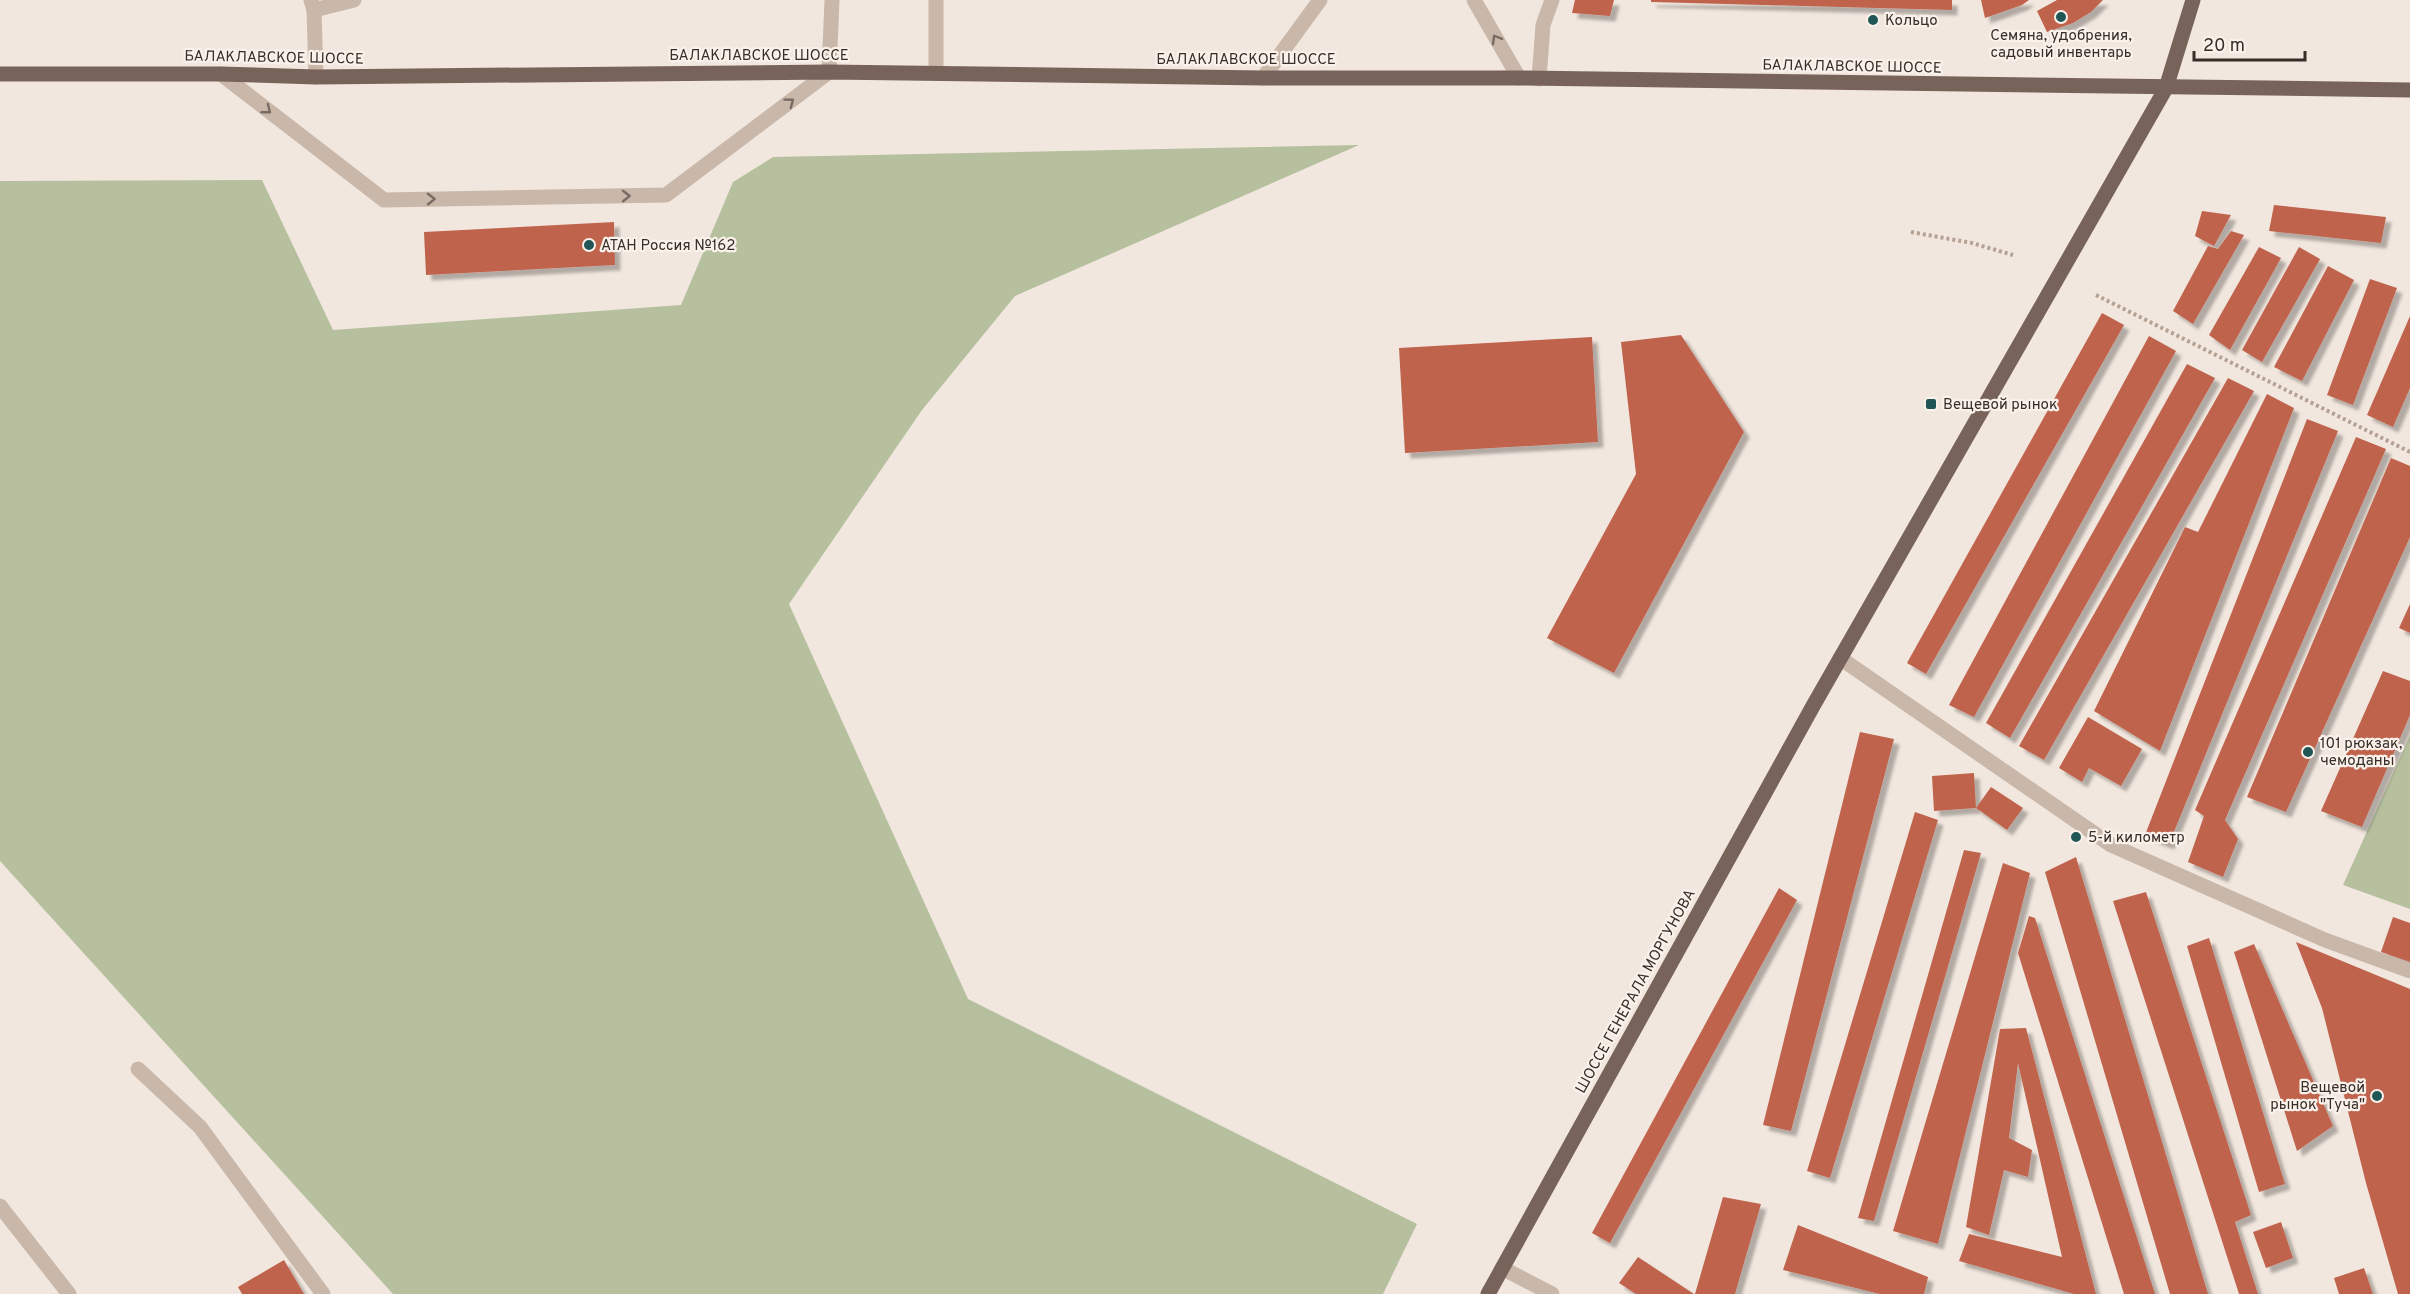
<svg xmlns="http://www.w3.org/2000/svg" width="2410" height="1294" viewBox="0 0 2410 1294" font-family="Overpass,sans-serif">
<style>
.green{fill:#b6c09e}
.building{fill:#c0634d;filter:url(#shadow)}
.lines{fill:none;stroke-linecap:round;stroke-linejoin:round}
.path{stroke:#b5a194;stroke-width:4;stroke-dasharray:3 3;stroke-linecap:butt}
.lane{stroke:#c9b7aa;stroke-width:15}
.street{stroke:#c9b7aa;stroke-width:15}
.primary{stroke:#78635b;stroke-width:15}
.oneway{stroke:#796b63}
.poi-dot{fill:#215656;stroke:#f9f1ea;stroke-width:2}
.labels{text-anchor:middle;stroke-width:4.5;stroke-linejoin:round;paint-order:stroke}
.poi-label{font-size:15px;fill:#372d29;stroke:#f9f1ea;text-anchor:start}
.street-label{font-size:15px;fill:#372d29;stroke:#f9f1ea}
</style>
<defs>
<filter id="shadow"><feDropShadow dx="5.5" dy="5.5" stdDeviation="1.5" flood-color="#0004"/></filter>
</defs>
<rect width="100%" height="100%" fill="#f1e7de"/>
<!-- green -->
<g class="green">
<path d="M1359 145 1015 296 922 410 789 604 968 999 1417 1224 1383 1294H393L0 861V181L262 180 333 330 681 305 733 182 773 157Z"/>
<path d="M2410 735V909L2343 885Z"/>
</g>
<!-- building -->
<g class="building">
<path d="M1575 0H1614L1610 16 1572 13Z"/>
<path d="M1651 0H1952V10L1651 2Z"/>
<path d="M1981 0H2029L2022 5 1985 18Z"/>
<path d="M2057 0H2103L2091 12 2073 23 2047 32 2037 11Z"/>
<path d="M2274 205 2386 217 2381 243 2269 231Z"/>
<path d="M2202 211 2231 215 2214 246 2195 236Z"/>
<path d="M614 222 615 265 426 275 424 232Z"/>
<path d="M2231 231 2244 235 2193 324 2173 311 2208 246 2218 249Z"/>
<path d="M2259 247 2281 258 2230 350 2209 335Z"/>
<path d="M2299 247 2320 259 2262 362 2242 350Z"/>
<path d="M2328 266 2354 280 2302 381 2274 367Z"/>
<path d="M2370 279 2397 288 2353 405 2327 395Z"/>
<path d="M2102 313 2124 325 1926 674 1907 663Z"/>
<path d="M2410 316V388L2393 427 2367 415Z"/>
<path d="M1681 335 1744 432 1614 673 1547 638 1636 474 1621 342Z"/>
<path d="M2149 336 2176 351 1974 717 1949 705Z"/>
<path d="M1592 337 1598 442 1405 453 1399 348Z"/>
<path d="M2187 364 2215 378 2010 738 1986 723Z"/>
<path d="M2228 378 2254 391 2044 760 2019 746Z"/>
<path d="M2267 394 2294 408 2160 751 2094 711 2185 527 2198 532Z"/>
<path d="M2307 419 2338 431 2169 844 2145 835Z"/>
<path d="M2356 437 2386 449 2225 820 2238 839 2223 877 2188 862 2204 816 2195 810Z"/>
<path d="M2391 458 2410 466V537L2286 812 2247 797Z"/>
<path d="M2410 604V633L2399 628Z"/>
<path d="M2383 671 2410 681V715L2362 827 2321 811Z"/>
<path d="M2088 717 2142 749 2121 786 2089 768 2082 782 2059 768Z"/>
<path d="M1860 732 1894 739 1791 1131 1763 1125Z"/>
<path d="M1974 773 1976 808 1934 811 1932 776Z"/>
<path d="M1991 787 2023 808 2007 830 1976 808Z"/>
<path d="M1915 812 1938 820 1830 1178 1807 1171Z"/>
<path d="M1964 850 1981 853 1874 1221 1858 1218Z"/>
<path d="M2076 857 2208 1294H2170L2045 872Z"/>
<path d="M2003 863 2030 873 1938 1244 1893 1231Z"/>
<path d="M1779 888 1797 900 1610 1243 1592 1233Z"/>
<path d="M2146 892 2251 1215 2235 1222 2258 1294H2239L2113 901Z"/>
<path d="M2029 916 2035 918 2155 1294H2124L2018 953Z"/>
<path d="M2393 917 2410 923V962L2381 952Z"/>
<path d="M2209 938 2285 1184 2259 1192 2187 946Z"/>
<path d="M2296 942 2410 989V1294H2398L2366 1183 2322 1008Z"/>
<path d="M2254 944 2333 1126 2297 1151 2234 952Z"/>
<path d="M2026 1028 2096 1294H2074L1959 1261 1969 1234 2062 1257 2018 1063 2009 1138 2032 1150 2028 1177 2004 1170 1989 1235 1966 1227 2000 1029Z"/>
<path d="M1723 1197 1761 1204 1735 1294H1695Z"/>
<path d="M2281 1222 2293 1258 2266 1268 2253 1232Z"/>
<path d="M1798 1225 1928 1277 1924 1294H1880L1783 1270Z"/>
<path d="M1638 1257 1694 1294H1636L1619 1283Z"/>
<path d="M284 1260 304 1294H242L238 1287Z"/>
<path d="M2364 1268 2373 1294H2339L2334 1278Z"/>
</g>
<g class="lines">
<!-- path -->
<g class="path">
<path d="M1911 232 1972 243 2013 255"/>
<path d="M2096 295 2410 452"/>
</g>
<!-- lane -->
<g class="lane">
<path d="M1474 0 1519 78"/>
<path d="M314 10 354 0"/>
<path d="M936 73V0"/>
<path d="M221 74 384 200 666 195 829 72 832 0"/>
<path d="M1263 78 1320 0"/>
<path d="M1539 79 1543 25 1552 0"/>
<path d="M1840 658 2111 845 2325 940 2410 971"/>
<path d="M1502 1268 1552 1294"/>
</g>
<!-- street -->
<g class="street">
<path d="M311 0 314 10 316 77"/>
<path d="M138 1069 200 1127 323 1294"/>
<path d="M0 1206 69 1294"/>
</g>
<!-- primary -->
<g class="primary">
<path d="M0 74H221L316 77 829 72 1263 78H1519L2410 90"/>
<path d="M1488 1294 1813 706 2166 88 2193 0"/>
</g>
</g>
<!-- one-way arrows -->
<defs><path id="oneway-chevron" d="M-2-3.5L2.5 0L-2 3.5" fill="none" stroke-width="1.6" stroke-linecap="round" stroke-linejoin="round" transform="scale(1.5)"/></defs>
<g class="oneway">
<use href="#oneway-chevron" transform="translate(1496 39) rotate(-120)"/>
<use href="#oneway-chevron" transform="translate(790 102) rotate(-37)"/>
<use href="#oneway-chevron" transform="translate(267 110) rotate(38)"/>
<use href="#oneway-chevron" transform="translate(626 196) rotate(-1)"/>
<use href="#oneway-chevron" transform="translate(431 199) rotate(-1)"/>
</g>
<!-- markers -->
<g class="poi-dot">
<circle cx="2061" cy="17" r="6"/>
<circle cx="1873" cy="20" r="6"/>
<circle cx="589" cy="245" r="6"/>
<rect x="1925" y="398" width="12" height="12" rx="3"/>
<circle cx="2308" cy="752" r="6"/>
<circle cx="2076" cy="837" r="6"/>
<circle cx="2377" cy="1096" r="6"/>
</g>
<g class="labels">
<!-- poi labels -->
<g class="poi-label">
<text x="1885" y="25">Кольцо</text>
<text x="2061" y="40" text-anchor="middle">Семяна, удобрения,<tspan x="2061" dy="17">садовый инвентарь</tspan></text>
<text x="601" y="250">АТАН Россия №162</text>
<text x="1943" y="409">Вещевой рынок</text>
<text x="2320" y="748">101 рюкзак,<tspan x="2320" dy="17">чемоданы</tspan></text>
<text x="2088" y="842">5-й километр</text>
<text x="2365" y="1092" text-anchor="end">Вещевой<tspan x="2365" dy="17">рынок "Туча"</tspan></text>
</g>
<!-- street labels -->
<g class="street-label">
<text x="759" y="60">БАЛАКЛАВСКОЕ ШОССЕ</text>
<text transform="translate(274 57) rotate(1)" y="5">БАЛАКЛАВСКОЕ ШОССЕ</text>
<text x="1246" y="64">БАЛАКЛАВСКОЕ ШОССЕ</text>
<text transform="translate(1852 66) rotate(1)" y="5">БАЛАКЛАВСКОЕ ШОССЕ</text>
<text transform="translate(1635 991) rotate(-61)" y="5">ШОССЕ ГЕНЕРАЛА МОРГУНОВА</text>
</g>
</g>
<!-- scale -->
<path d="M2194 51v9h111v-9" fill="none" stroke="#372d29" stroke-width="3"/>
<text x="2203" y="51" font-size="18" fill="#372d29" stroke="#f9f1ea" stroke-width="4.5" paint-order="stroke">20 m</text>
</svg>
